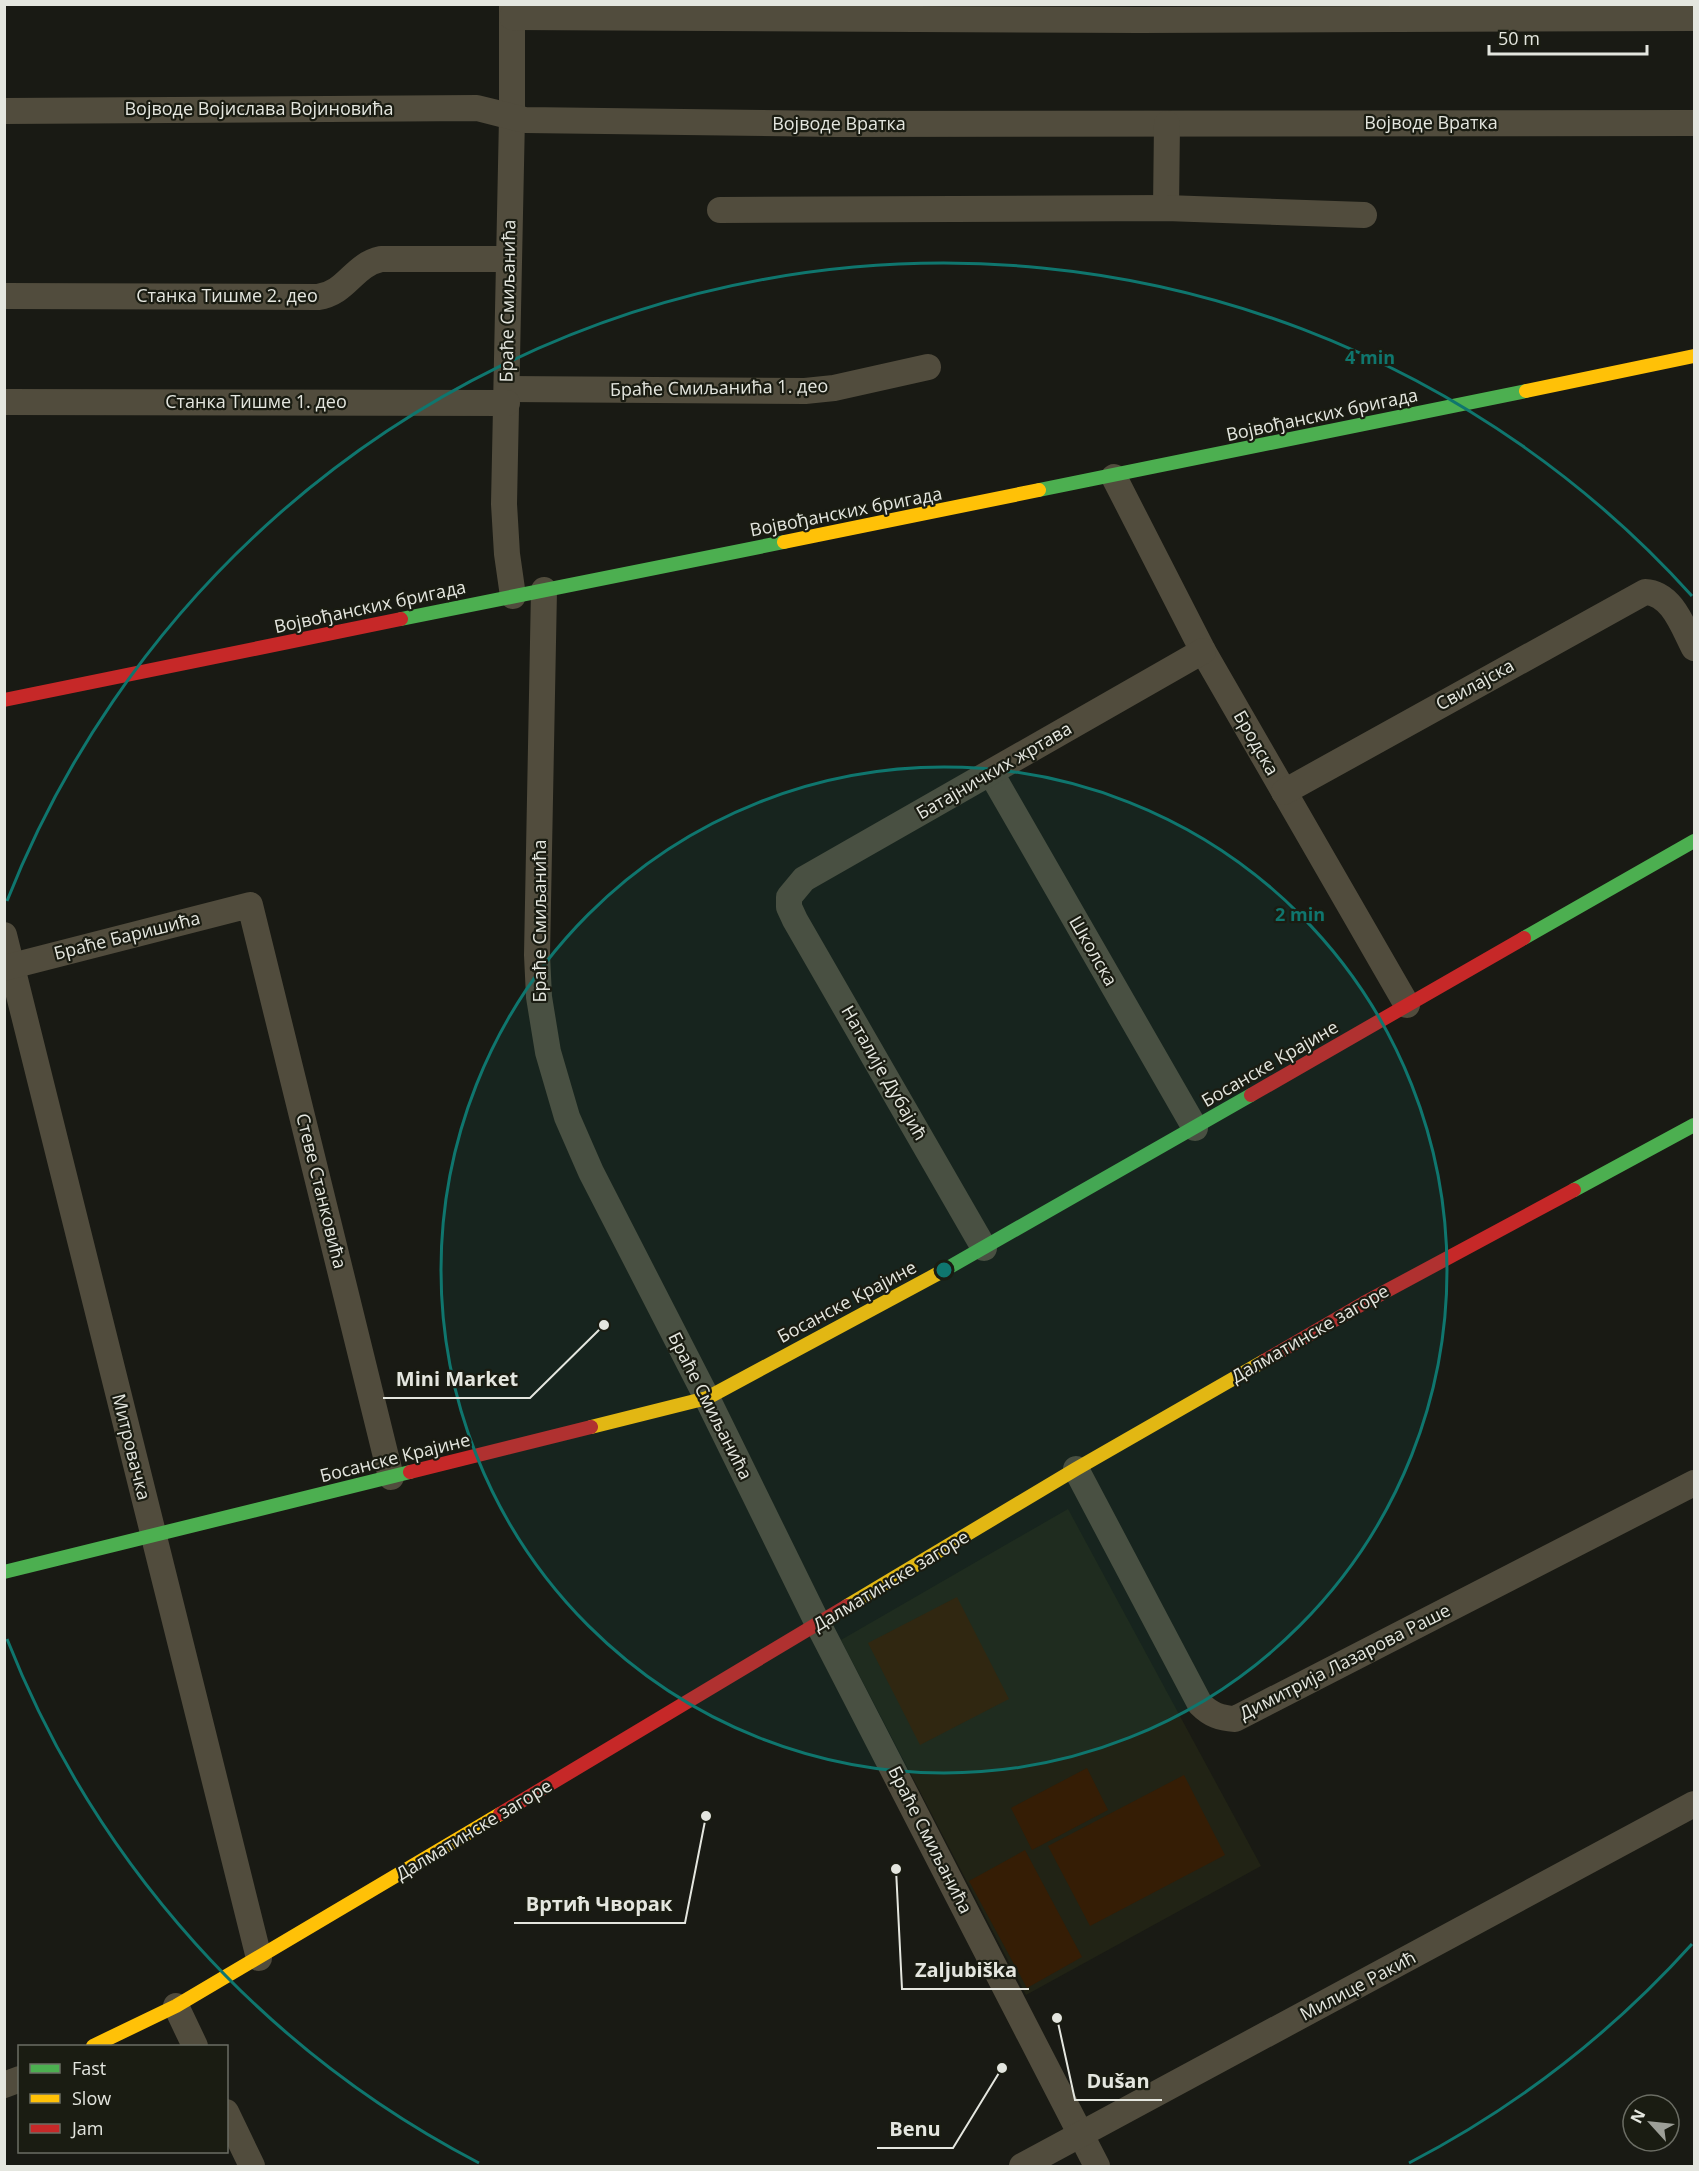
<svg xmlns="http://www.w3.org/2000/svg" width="1699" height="2171" viewBox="0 0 1699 2171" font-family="'Open Sans',sans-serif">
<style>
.built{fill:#212315}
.green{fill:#351d05}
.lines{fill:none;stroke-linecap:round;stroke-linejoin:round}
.street{stroke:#514c3d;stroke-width:26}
.fast{stroke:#4caf50;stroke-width:14}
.slow{stroke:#ffc107;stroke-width:14}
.jam{stroke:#c62828;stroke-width:14}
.ring{fill:none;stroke:#0f766e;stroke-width:3}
.labels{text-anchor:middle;stroke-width:4.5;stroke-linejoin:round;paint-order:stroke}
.street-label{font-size:18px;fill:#e4e6df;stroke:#1a1c12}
.centre{fill:#0f766e;stroke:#1a1c12;stroke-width:3}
.ring-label{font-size:18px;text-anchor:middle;font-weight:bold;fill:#0f766e;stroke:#1a1c12;stroke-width:4.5;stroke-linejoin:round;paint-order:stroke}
.leader{fill:none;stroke:#e4e6df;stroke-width:2}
.callout-dot{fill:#e4e6df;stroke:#1a1c12;stroke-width:2}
.callout-label{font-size:20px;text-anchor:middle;font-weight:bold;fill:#e4e6df;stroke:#1a1c12;stroke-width:4.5;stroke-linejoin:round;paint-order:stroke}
</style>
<rect width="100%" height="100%" fill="#191a14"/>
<!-- built -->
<path class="built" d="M1068 1509 1261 1866 1026 1995 841 1640Z"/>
<!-- green -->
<g class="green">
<path d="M957 1597 1009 1699 920 1745 868 1643Z"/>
<path d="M1087 1768 1108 1810 1032 1850 1011 1808Z"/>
<path d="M1184 1775 1225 1855 1090 1926 1048 1846Z"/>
<path d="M1025 1850 1082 1957 1027 1988 969 1881Z"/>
</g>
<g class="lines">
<!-- street -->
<g class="street">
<path d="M512 4V117L504 504 507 554 513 596"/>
<path d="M512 17 1140 20 1694 18"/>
<path d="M4 111 477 108 525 120 837 124 1694 123"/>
<path d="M1166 208 1167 124"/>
<path d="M720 210 1166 208 1364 215"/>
<path d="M4 296 318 297C347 293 353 265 381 259H508"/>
<path d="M507 389 805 391 834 388 928 367"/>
<path d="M4 402 507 403"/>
<path d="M1114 477 1203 651 1407 1005"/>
<path d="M544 590 537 955 539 997 548 1052 567 1117 591 1172 707 1398 818 1624 1097 2166"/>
<path d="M991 773 1195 1128"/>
<path d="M1284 792 1645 592C1672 593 1683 627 1694 648"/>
<path d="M4 935 259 1958"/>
<path d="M4 968 250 905 391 1477"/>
<path d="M984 1248 795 920 789 907V897L804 879 1203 651"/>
<path d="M1076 1469 1200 1704C1211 1715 1220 1718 1235 1719L1694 1483"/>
<path d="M176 2006 195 2046"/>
<path d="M4 2085 20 2079"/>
<path d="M226 2112 252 2166"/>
<path d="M1022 2166 1694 1804"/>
</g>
<!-- fast -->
<g class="fast">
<path d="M1039 490 1526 391"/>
<path d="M401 619 784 542"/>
<path d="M1524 938 1694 841"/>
<path d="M1574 1190 1694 1125"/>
<path d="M939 1273 1251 1095"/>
<path d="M4 1572 410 1472"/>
</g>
<!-- slow -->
<g class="slow">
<path d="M1526 391 1694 356"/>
<path d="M784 542 1039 490"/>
<path d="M591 1427 707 1398 939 1273"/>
<path d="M847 1606 1076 1469 1264 1361"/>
<path d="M93 2046 176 2006 500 1814"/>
</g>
<!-- jam -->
<g class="jam">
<path d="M4 700 401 619"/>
<path d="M1251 1095 1524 938"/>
<path d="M1264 1361 1364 1303 1574 1190"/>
<path d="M410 1472 591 1427"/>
<path d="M500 1814 847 1606"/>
</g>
</g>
<!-- distance rings -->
<circle cx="944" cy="1270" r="503" fill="#0f766e" fill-opacity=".12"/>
<g class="ring">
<circle cx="944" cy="1270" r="503"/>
<path d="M1692 1944A1007 1007 0 0 1 1409 2163M479 2163A1007 1007 0 0 1 7 1639M7 901A1007 1007 0 0 1 1692 596"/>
</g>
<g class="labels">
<!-- street labels -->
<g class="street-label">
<text x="259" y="115">Војводе Војислава Војиновића</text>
<text x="1431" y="129">Војводе Вратка</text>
<text x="839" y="130">Војводе Вратка</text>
<text x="227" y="302">Станка Тишме 2. део</text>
<text transform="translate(508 301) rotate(-89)" y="6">Браће Смиљанића</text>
<text transform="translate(719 388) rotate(-1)" y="6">Браће Смиљанића 1. део</text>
<text x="256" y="408">Станка Тишме 1. део</text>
<text transform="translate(1322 415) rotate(-12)" y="6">Војвођанских бригада</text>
<text transform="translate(846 512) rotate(-11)" y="6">Војвођанских бригада</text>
<text transform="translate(370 607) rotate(-12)" y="6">Војвођанских бригада</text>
<text transform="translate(1475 685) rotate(-29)" y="6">Свилајска</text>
<text transform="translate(1256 743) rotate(60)" y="6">Бродска</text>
<text transform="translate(994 771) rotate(-30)" y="6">Батајничких жртава</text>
<text transform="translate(540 921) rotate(-90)" y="6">Браће Смиљанића</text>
<text transform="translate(127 936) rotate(-14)" y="6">Браће Баришића</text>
<text transform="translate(1093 951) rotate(60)" y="6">Школска</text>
<text transform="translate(1270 1064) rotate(-30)" y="6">Босанске Крајине</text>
<text transform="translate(884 1073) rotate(60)" y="6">Наталије Дубајић</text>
<text transform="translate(321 1191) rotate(76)" y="6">Стеве Станковића</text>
<text transform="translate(847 1302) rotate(-28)" y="6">Босанске Крајине</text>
<text transform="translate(1310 1334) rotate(-30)" y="6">Далматинске загоре</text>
<text transform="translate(710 1406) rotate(63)" y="6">Браће Смиљанића</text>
<text transform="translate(131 1447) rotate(76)" y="6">Митровачка</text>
<text transform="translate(395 1458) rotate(-14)" y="6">Босанске Крајине</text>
<text transform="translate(891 1581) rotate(-31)" y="6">Далматинске загоре</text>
<text transform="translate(1345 1662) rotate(-27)" y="6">Димитрија Лазарова Раше</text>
<text transform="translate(474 1830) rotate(-31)" y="6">Далматинске загоре</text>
<text transform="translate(930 1840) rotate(63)" y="6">Браће Смиљанића</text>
<text transform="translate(1358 1986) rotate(-28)" y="6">Милице Ракић</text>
</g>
</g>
<circle cx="944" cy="1270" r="9" class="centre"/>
<g class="ring-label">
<text x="1370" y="364">4 min</text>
<text x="1300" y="921">2 min</text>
</g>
<!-- callouts -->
<path class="leader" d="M604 1325L530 1398H383M706 1816L685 1923H514M896 1869L902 1989H1029M1057 2018L1075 2100H1162M1002 2068L953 2148H877"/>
<g class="callout-dot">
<circle cx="604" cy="1325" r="6"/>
<circle cx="706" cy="1816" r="6"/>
<circle cx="896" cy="1869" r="6"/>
<circle cx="1057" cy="2018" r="6"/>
<circle cx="1002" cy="2068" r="6"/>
</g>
<g class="callout-label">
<text x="457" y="1386">Mini Market</text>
<text x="599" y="1911">Вртић Чворак</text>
<text x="966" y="1977">Zaljubiška</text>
<text x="1118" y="2088">Dušan</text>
<text x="915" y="2136">Benu</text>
</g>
<!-- border -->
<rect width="1699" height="2171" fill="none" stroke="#e4e6df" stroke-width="12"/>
<!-- legend -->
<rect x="18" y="2045" width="210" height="108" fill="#1a1c12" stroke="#6b6d64" stroke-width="1.5"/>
<rect x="30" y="2064" width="30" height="9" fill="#4caf50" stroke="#6b6d64" stroke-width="1.5"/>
<text x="72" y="2075" font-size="18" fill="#e4e6df">Fast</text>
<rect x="30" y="2094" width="30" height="9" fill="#ffc107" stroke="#6b6d64" stroke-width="1.5"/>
<text x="72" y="2105" font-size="18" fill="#e4e6df">Slow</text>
<rect x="30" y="2124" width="30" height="9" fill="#c62828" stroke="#6b6d64" stroke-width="1.5"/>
<text x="72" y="2135" font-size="18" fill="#e4e6df">Jam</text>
<!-- north arrow -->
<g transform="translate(1651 2123) rotate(297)"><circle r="28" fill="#1a1c12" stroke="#6b6d64" stroke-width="1.5"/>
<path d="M0-4.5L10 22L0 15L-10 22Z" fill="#9d9f98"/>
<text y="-9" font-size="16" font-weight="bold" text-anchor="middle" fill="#e4e6df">N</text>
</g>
<!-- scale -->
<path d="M1489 45v9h158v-9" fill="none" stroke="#e4e6df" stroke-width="3"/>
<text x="1498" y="45" font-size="18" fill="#e4e6df" stroke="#1a1c12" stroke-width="4.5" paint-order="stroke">50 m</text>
</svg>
